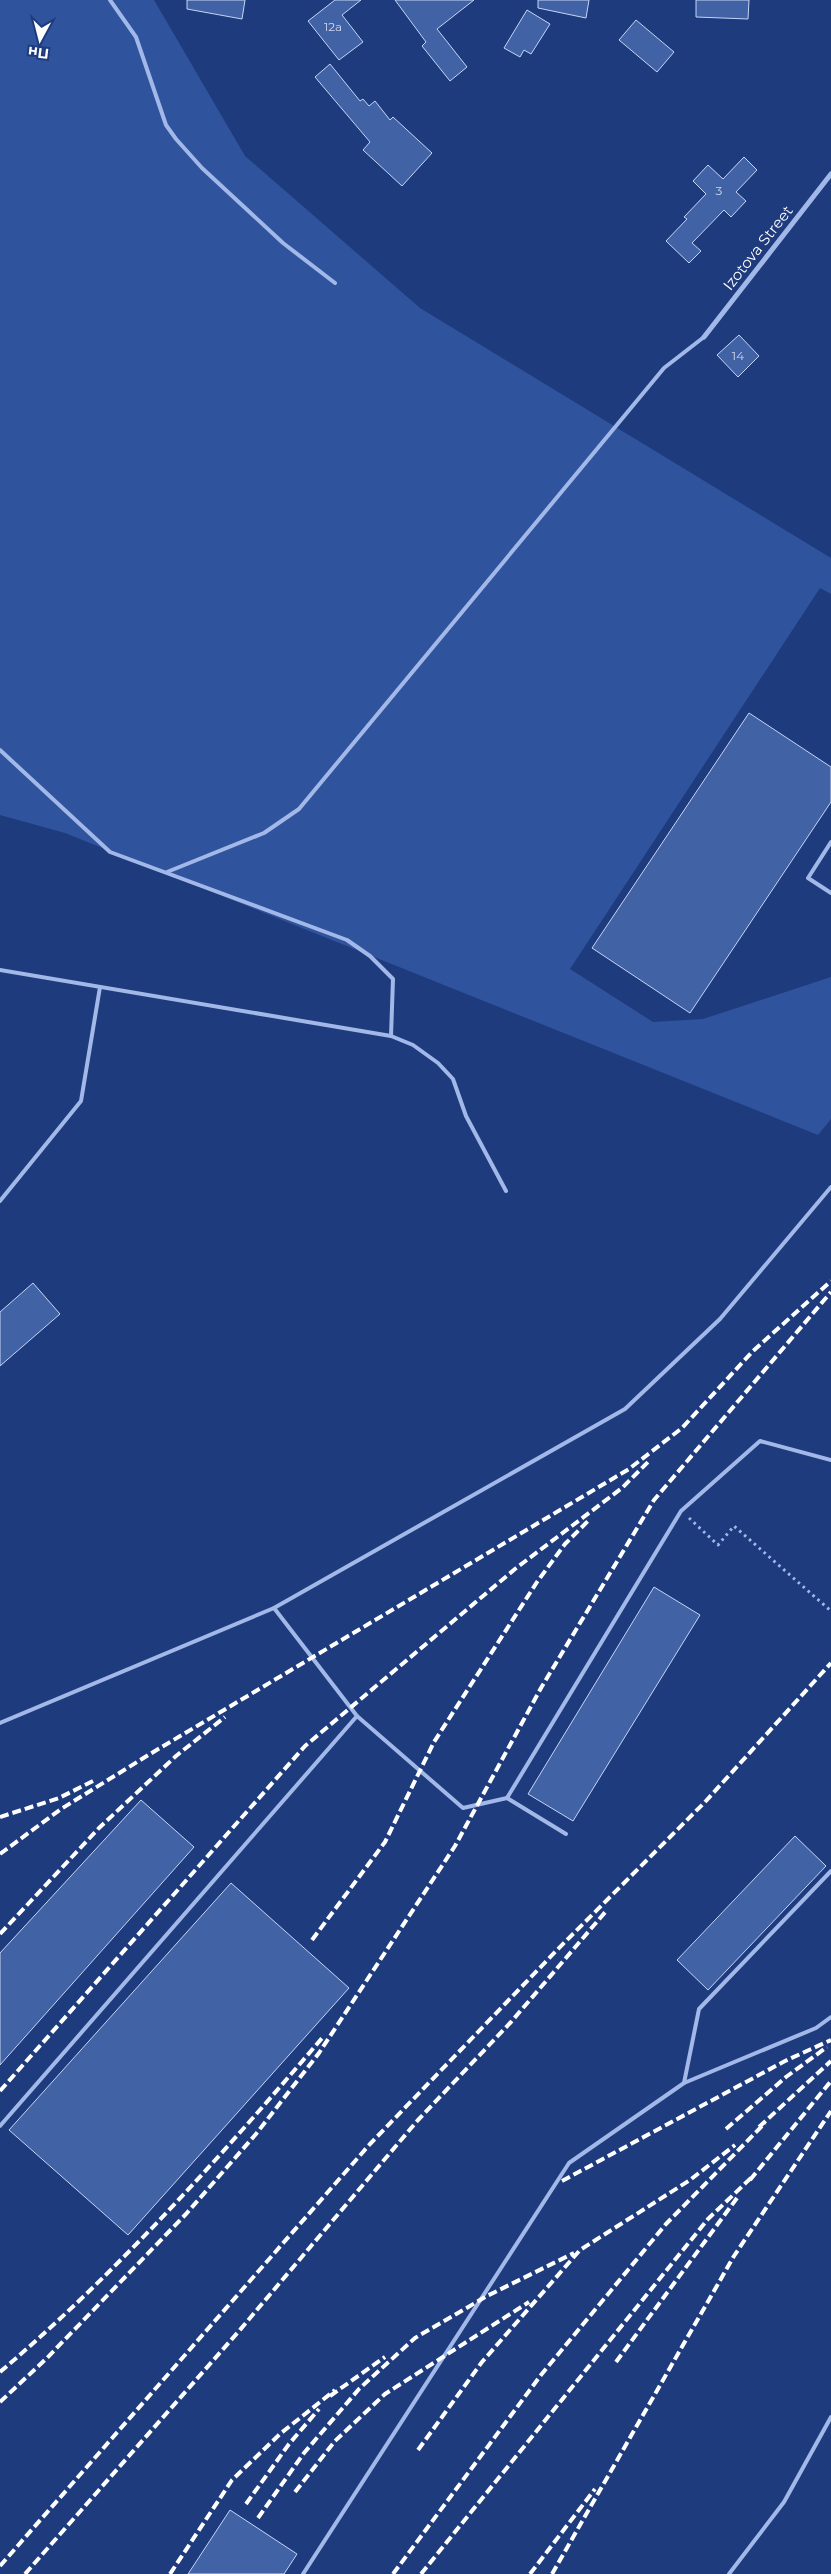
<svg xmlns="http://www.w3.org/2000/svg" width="831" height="2574" viewBox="0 0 831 2574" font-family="Montserrat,sans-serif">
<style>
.green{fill:#30539d}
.building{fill:#4262a6;stroke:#c5d5f6}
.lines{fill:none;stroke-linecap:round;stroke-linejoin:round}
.path{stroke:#a1b8e8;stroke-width:3;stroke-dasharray:2.5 4;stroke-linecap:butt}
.service{stroke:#a1b8e8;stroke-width:4}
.minor{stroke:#a1b8e8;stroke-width:5}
.rail{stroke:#fff;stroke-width:4;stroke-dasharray:9 4;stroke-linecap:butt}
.labels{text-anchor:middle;stroke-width:4.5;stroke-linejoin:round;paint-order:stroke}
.number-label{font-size:12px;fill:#d0d8e9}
.street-label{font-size:15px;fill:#fff;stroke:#1e3b7e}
</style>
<rect width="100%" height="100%" fill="#1e3b7e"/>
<!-- green -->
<path class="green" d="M0 0H154L245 156 420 308 831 558V594L820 588 570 969 653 1022 703 1019 831 977V1119L818 1135 65 833 0 815Z"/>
<!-- building -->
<g class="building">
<path d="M187 0H245L242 19 187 9Z"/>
<path d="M335 0H361L342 15 363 42 339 60 308 21Z"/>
<path d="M395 0H474L437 29 467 67 450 81 422 46 426 42Z"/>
<path d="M538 0H589L586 18 538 8Z"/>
<path d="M696 0H749L748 19 696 17Z"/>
<path d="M527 10 550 24 531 54 524 50 520 57 504 48Z"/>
<path d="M636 20 674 52 657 72 619 40Z"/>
<path d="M330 64 360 101 363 99 369 106 375 101 390 120 393 117 432 153 402 186 363 150 370 142 315 77Z"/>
<path d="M744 157 757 170 736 192 746 201 731 217 724 210 692 243 701 251 689 263 666 241 687 219 684 217 706 194 693 181 708 165 723 179Z"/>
<path d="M739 335 759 356 738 377 717 355Z"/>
<path d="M749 713 831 767V802L690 1013 592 948Z"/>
<path d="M33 1283 60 1314 0 1366V1312Z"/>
<path d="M654 1587 700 1615 573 1821 528 1794Z"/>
<path d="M141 1800 194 1847 0 2065V1953Z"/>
<path d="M795 1836 826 1866 708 1990 677 1960Z"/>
<path d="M231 1883 349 1988 128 2235 9 2130Z"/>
<path d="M230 2510 297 2554 284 2574H188Z"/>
</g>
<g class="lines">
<!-- path -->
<path class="path" d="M689 1518 718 1545 734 1526 831 1611"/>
<!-- service -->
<g class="service">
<path d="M110 0 136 37 166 125 176 139 202 168 283 243 335 283"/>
<path d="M0 750 110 852 347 940 370 956 393 979 391 1036"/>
<path d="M831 842 808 878 831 893"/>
<path d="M167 872 264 833 299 809 664 368 704 337"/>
<path d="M0 970 391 1036 413 1045 438 1063 453 1079 466 1116 506 1191"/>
<path d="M0 1201 81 1101 100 987"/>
<path d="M274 1608 357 1716 463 1808 507 1798 566 1834"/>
<path d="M0 1723 274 1608 625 1409 720 1319 831 1187"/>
<path d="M507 1798 681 1511 760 1441 831 1460"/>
<path d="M684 2083 699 2009 831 1871"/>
<path d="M0 2126 357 1716"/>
<path d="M303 2574 569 2163 684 2083 816 2028 831 2017"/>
<path d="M729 2574 784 2502 831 2417"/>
</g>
<!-- minor -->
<path class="minor" d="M704 337 831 174"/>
<!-- rail -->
<g class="rail">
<path d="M0 1817 59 1798 93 1781"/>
<path d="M0 1854 61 1809 150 1754 629 1469 682 1428 753 1351 831 1281"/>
<path d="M0 1934 99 1828 176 1756 225 1717"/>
<path d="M312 1940 385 1842 434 1742 537 1582 565 1544 590 1519"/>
<path d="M0 2091 305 1746 515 1569 622 1488 650 1460"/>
<path d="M759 2127 831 2061"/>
<path d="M726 2129 786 2077 827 2047"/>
<path d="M750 2180 831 2081"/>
<path d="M562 2181 785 2061 831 2040"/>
<path d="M616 2362 737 2198"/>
<path d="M0 2372C118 2272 222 2155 323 2037"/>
<path d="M330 2396 385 2357"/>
<path d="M0 2402 47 2358 186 2214 256 2134 319 2053 455 1846 541 1688 654 1500 831 1292"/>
<path d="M418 2450 482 2362 580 2250 690 2180 735 2145"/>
<path d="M295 2492 335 2441 385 2394 529 2302"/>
<path d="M246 2504 289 2444 319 2409"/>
<path d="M258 2518 304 2453 359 2389 415 2338 487 2296 574 2253"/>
<path d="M0 2566 370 2144 557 1950 705 1802 831 1663"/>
<path d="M25 2574 239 2331 418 2120 511 2022 607 1910"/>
<path d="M170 2574 232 2480 280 2434 335 2390"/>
<path d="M393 2574 541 2375 666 2224 765 2123"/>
<path d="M421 2574 708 2219 754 2175"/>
<path d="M530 2574 595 2489"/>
<path d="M552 2574 734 2256 831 2111"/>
</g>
</g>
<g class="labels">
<!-- number labels -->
<g class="number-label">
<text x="333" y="31">12а</text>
<text x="719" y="195">3</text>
<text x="738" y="360">14</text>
</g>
<!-- street labels -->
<g class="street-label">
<text transform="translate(758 248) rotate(-52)" y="5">Izotova Street</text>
</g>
</g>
<!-- north arrow -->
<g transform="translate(40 40) rotate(187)" stroke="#1e3b7e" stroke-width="4" paint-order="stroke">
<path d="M0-4L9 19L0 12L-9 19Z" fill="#ffffff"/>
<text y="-8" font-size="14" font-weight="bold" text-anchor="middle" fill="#ffffff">Пн</text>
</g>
</svg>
